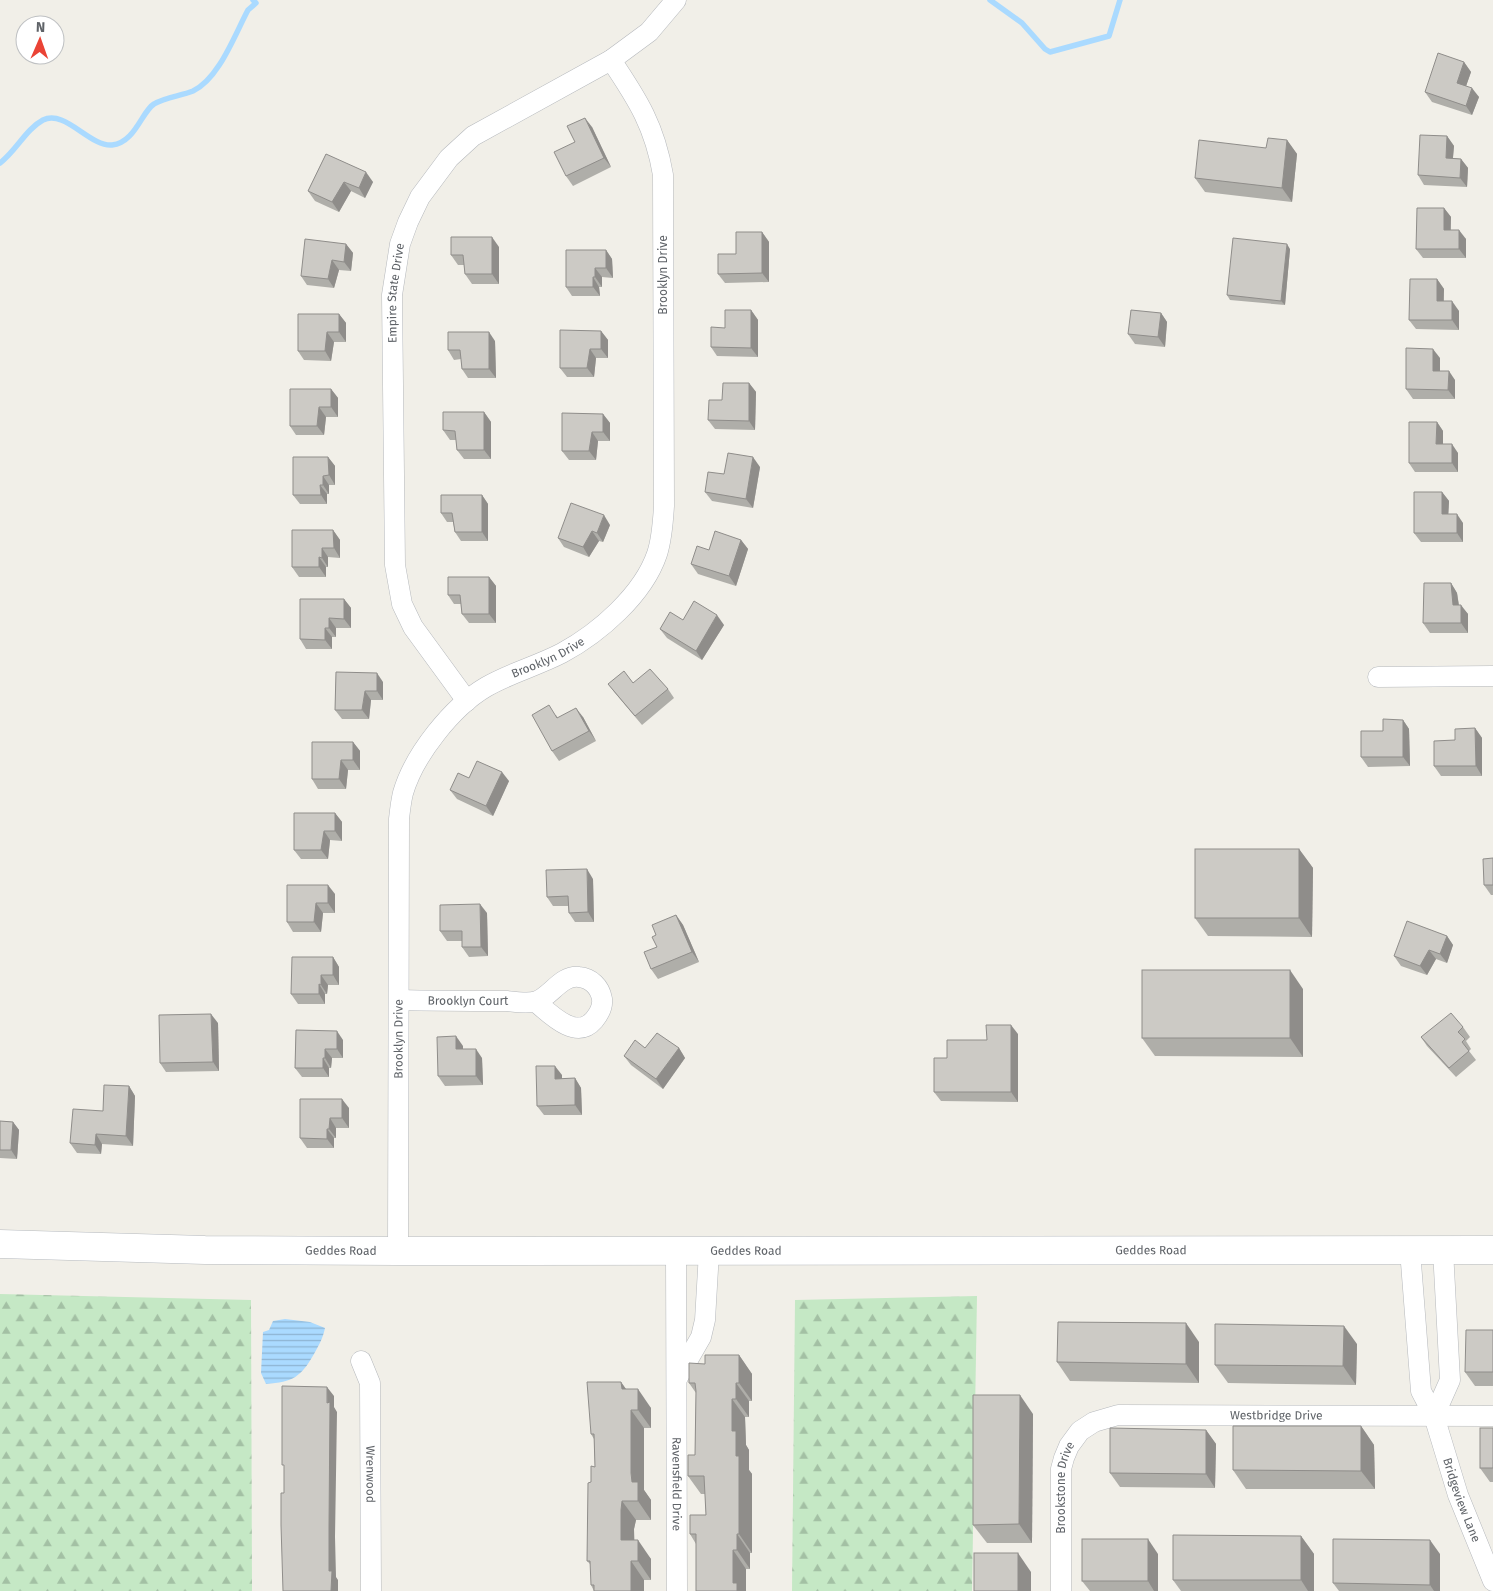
<svg xmlns="http://www.w3.org/2000/svg" width="1493" height="1591" viewBox="0 0 1493 1591" font-family="'Fira Sans',sans-serif">
<style>
.forest{fill:url(#forest-firs)}
.water{fill:url(#water-rules)}
.lines{fill:none;stroke-linecap:round;stroke-linejoin:round}
.stream{stroke:#aadaff;stroke-width:5.5}
.street-casing{stroke:#b5b8bc;stroke-width:21}
.secondary-casing{stroke:#b6babf;stroke-width:29}
.street{stroke:#fff;stroke-width:20}
.secondary{stroke:#fff;stroke-width:28}
.wall{fill:#afaea9}
.shaded-wall{fill:#8f8d8a}
.building{fill:#cccac5;stroke:#8f8d8a}
.labels{text-anchor:middle;stroke-width:4;stroke-linejoin:round;paint-order:stroke}
.street-label{font-size:12px;fill:#5f6368;stroke:#fff}
</style>
<defs>
<pattern id="forest-firs" width="22" height="20" patternUnits="userSpaceOnUse" patternTransform="scale(1.25)"><rect width="22" height="20" fill="#c5e8c5"/><path d="M5 1l3.5 6h-7zM16 11l3.5 6h-7z" fill="#a3c0a4"/></pattern>
<pattern id="water-rules" width="6" height="5" patternUnits="userSpaceOnUse" patternTransform="scale(1.25)"><rect width="6" height="5" fill="#aadaff"/><path d="M0 2.5h6" fill="none" stroke="#8eb4d2"/></pattern>
</defs>
<rect width="100%" height="100%" fill="#f1efe8"/>
<!-- forest -->
<g class="forest">
<path d="M0 1294 251 1300 252 1591H0Z"/>
<path d="M977 1296 972 1591H792L795 1300Z"/>
</g>
<!-- water -->
<path class="water" d="M285 1319 310 1322 325 1328C323 1338 319 1345 314 1354 301 1377 293 1382 266 1384L261 1373 263 1332 269 1330 273 1321Z"/>
<g class="lines">
<!-- stream -->
<g class="stream">
<path d="M990 0 1022 23 1045 49 1050 52 1109 36 1120 0"/>
<path d="M0 163C16 151 26 129 43 120 65 109 90 147 112 145 135 143 142 111 154 104 165 97 181 96 193 91 219 79 235 34 248 10L256 3 253 0"/>
</g>
<!-- street casing -->
<g class="street-casing">
<g id="street">
<path d="M1378 677 1493 676"/>
<path id="s1" d="M467 701 413 627 402 604 395 565 392 295 400 244 408 222 420 197 449 158 473 136 611 60 649 32 676 0"/>
<path id="s2" d="M400 1000C435 1001 471 1001 507 1001 515 1002 530 1004 537 1001 552 995 561 975 579 977 591 978 600 987 602 999 603 1007 599 1014 594 1020 576 1041 550 1014 536 1002"/>
<path id="s3" d="M1410 1250 1421 1391 1434 1416 1458 1495 1493 1581"/>
<path id="s4" d="M398 1251 399 819C400 810 401 801 403 793 414 755 452 707 486 687 510 673 537 666 562 653 599 633 643 595 657 554 662 539 663 522 664 506L663 175C655 127 638 100 611 60"/>
<path id="s5" d="M676 1252 677 1591"/>
<path id="s6" d="M361 1361 370 1383 371 1591"/>
<path d="M678 1377 701 1337 705 1320 709 1252"/>
<path d="M1434 1416 1450 1380 1443 1250"/>
<path id="s7" d="M1061 1591V1469L1064 1458 1069 1446 1080 1431 1094 1422 1118 1415 1493 1416"/>
</g>
</g>
<!-- secondary casing -->
<g class="secondary-casing">
<g id="secondary">
<path id="s8" d="M0 1244 205 1250 398 1251 1493 1250"/>
</g>
</g>
<!-- street -->
<use href="#street" class="street"/>
<!-- secondary -->
<use href="#secondary" class="secondary"/>
</g>
<!-- wall -->
<g class="wall">
<path d="M1464 62 1471 72 1466 86 1479 97 1472 115 1432 102 1425 92Z"/>
<path d="M592 127 611 167 573 186 566 176 575 142Z"/>
<path d="M1447 136 1454 146 1453 158 1461 159 1468 168 1467 187 1424 185 1418 175Z"/>
<path d="M1287 140 1297 154 1292 202 1205 192 1195 178Z"/>
<path d="M326 154 373 182 365 198 351 191 339 212 315 201 308 191Z"/>
<path d="M1444 208 1451 217V230L1466 239V258H1423L1416 249Z"/>
<path d="M762 232 769 242V282L725 283 718 274 736 254Z"/>
<path d="M346 244 353 253 351 271 339 270 334 288 307 285 301 276Z"/>
<path d="M499 247V284H472L465 274 464 265H458L451 255Z"/>
<path d="M1290 249 1285 305 1230 300 1227 295Z"/>
<path d="M606 250 612 259 613 278 602 277V287H599L600 296H572L566 287Z"/>
<path d="M1437 279 1444 289V301L1459 311V330L1416 329 1409 320Z"/>
<path d="M751 310 758 320V357L717 356 711 347 725 328Z"/>
<path d="M1161 313 1167 322 1165 347 1135 344 1128 334Z"/>
<path d="M339 314 346 323V342H334L331 361 304 360 298 351Z"/>
<path d="M601 331 608 340V358H596L594 377H567L560 368Z"/>
<path d="M495 341 496 378H468L462 369 461 359 454 360 448 350Z"/>
<path d="M1440 358V371L1455 380V399H1413L1406 389Z"/>
<path d="M749 383 756 392 755 430 715 429 708 420 722 400Z"/>
<path d="M331 389 338 398V417H326L324 435H296L290 426Z"/>
<path d="M484 412 491 422V459H464L457 450 456 440H450L443 430Z"/>
<path d="M603 414 610 423V441H598L596 460H569L562 451Z"/>
<path d="M1437 422 1443 431V444L1458 453V472H1415L1409 463Z"/>
<path d="M328 457 335 466V485H329V494H327V504H300L293 495Z"/>
<path d="M760 467 753 508 712 501 705 492 724 474Z"/>
<path d="M1442 492 1449 501 1448 514 1463 523V542H1421L1414 533Z"/>
<path d="M482 495 488 504V541H461L455 532 453 522H447L441 513Z"/>
<path d="M610 525 603 542 599 541 589 557 564 547 558 538Z"/>
<path d="M333 530 340 540V558L328 557V567H326V577H299L292 567Z"/>
<path d="M741 540 748 549 736 586 698 574 691 564 709 550Z"/>
<path d="M489 577 496 586V623H469L462 614 461 604H454L448 595Z"/>
<path d="M1451 583 1457 593 1459 605 1468 614V633H1430L1423 623Z"/>
<path d="M344 599 351 608V628H336V637H332V649H306L300 639Z"/>
<path d="M683 620 724 625 702 660 667 638 660 629Z"/>
<path d="M336 672 383 682V700H371L369 719H342L335 710Z"/>
<path d="M633 683 668 689 674 698 642 725 615 693 608 684Z"/>
<path d="M556 715 558 718 583 717 596 741 559 761 552 751Z"/>
<path d="M1403 720 1409 729 1410 766 1368 767 1361 757 1383 731Z"/>
<path d="M1475 728 1482 738V776H1441L1434 766 1455 740Z"/>
<path d="M353 742 360 751V770H348L346 789H318L312 779Z"/>
<path d="M469 778 509 781 493 816 457 799 450 790Z"/>
<path d="M335 813 342 822V841L330 840 328 859H301L294 850Z"/>
<path d="M1299 849 1313 868 1312 937 1208 936 1195 918Z"/>
<path d="M1493 858V895H1491L1484 885Z"/>
<path d="M593 879 594 922H575L569 913 568 906H553L547 897Z"/>
<path d="M287 885 335 894V913H323L321 932H293L287 922Z"/>
<path d="M487 913 488 956 469 957 462 947V941H447L440 931Z"/>
<path d="M676 915 683 925 699 962 658 979 651 969 657 947 656 935Z"/>
<path d="M1447 936 1453 945 1447 963 1436 959 1427 975 1401 966 1394 956Z"/>
<path d="M333 957 339 967V985H328L327 994H325V1004H298L291 994Z"/>
<path d="M1303 989V1057L1155 1056 1142 1038Z"/>
<path d="M218 1023 219 1071 166 1072 160 1063Z"/>
<path d="M1463 1027 1470 1037 1466 1041 1471 1049 1469 1051 1476 1060 1456 1077 1427 1046 1421 1037Z"/>
<path d="M296 1030 343 1040V1058H332L331 1068H329V1077H302L295 1068Z"/>
<path d="M1018 1034V1102L941 1101 934 1092 947 1058 987 1040Z"/>
<path d="M463 1046V1049L482 1058 483 1085 445 1086 438 1076Z"/>
<path d="M645 1048H679L685 1058 663 1089 631 1065 624 1056Z"/>
<path d="M562 1075V1079L575 1078 581 1088 582 1115H544L537 1106Z"/>
<path d="M129 1086 135 1096 133 1146 102 1144 101 1154 77 1153 70 1143Z"/>
<path d="M300 1099 349 1108V1128H336V1138H334V1148H307L300 1138Z"/>
<path d="M0 1121 13 1122 19 1130 17 1159 0 1158Z"/>
<path d="M1493 1330V1386H1475L1465 1372Z"/>
<path d="M1199 1342V1383L1070 1381 1057 1362Z"/>
<path d="M1357 1344 1356 1385 1228 1383 1215 1365Z"/>
<path d="M739 1355 752 1374V1401H749V1417H745L746 1445 749 1450V1470L752 1474V1553H750V1569H746L696 1544 690 1534 706 1515 705 1494H701L688 1476 695 1455 696 1393 689 1383 705 1364Z"/>
<path d="M621 1382 626 1389 651 1408V1428H644V1490L651 1500V1520H636L634 1529V1540L651 1559V1580H644V1591H594L591 1585V1565L587 1561 591 1482 595 1467 594 1439 591 1434Z"/>
<path d="M1033 1414 1032 1543H987L973 1525Z"/>
<path d="M1361 1426 1374 1445 1375 1489H1246L1233 1470Z"/>
<path d="M1493 1428V1482H1490L1480 1468Z"/>
<path d="M1206 1430 1216 1444 1215 1488 1120 1487 1110 1473Z"/>
<path d="M1301 1536 1314 1554V1591H1181L1173 1580Z"/>
<path d="M1158 1554V1591H1090L1082 1581Z"/>
<path d="M1440 1554V1591H1339L1333 1583Z"/>
</g>
<!-- shaded-wall -->
<g class="shaded-wall">
<path d="M1464 62 1471 72 1464 92 1457 83Z"/>
<path d="M1472 88 1479 97 1472 115 1466 106Z"/>
<path d="M585 118 592 127 611 167 604 158Z"/>
<path d="M1447 136 1454 146 1452 167 1446 158Z"/>
<path d="M1287 140 1297 154 1292 202 1282 188Z"/>
<path d="M1461 159 1468 168 1467 187 1460 178Z"/>
<path d="M366 172 373 182 365 198 359 188Z"/>
<path d="M344 182 351 191 339 212 332 202Z"/>
<path d="M1444 208 1451 217 1450 239 1444 230Z"/>
<path d="M1459 230 1466 239V258L1459 249Z"/>
<path d="M762 232 769 242V282L762 273Z"/>
<path d="M492 237 499 247V284L492 274Z"/>
<path d="M346 244 353 253 351 271 344 262Z"/>
<path d="M1287 244 1290 249 1285 305 1281 301Z"/>
<path d="M606 250 612 259 613 278 606 268Z"/>
<path d="M332 260 339 270 334 288 328 279Z"/>
<path d="M595 268 602 277V287L595 277Z"/>
<path d="M593 277 599 287 600 296 593 287Z"/>
<path d="M1437 279 1444 289 1443 311 1437 301Z"/>
<path d="M1452 301 1459 311V330L1452 320Z"/>
<path d="M751 310 758 320V357L751 348Z"/>
<path d="M1161 313 1167 322 1165 347 1158 337Z"/>
<path d="M339 314 346 323V342L339 332Z"/>
<path d="M601 331 608 340V358L601 349Z"/>
<path d="M327 332 334 342 331 361 325 351Z"/>
<path d="M489 332 495 341 496 378 489 369Z"/>
<path d="M590 349 596 358 594 377 587 368Z"/>
<path d="M1433 349 1440 358V380L1433 371Z"/>
<path d="M1449 371 1455 380V399L1448 390Z"/>
<path d="M749 383 756 392 755 430 749 421Z"/>
<path d="M331 389 338 398V417L331 407Z"/>
<path d="M319 407 326 417 324 435 317 426Z"/>
<path d="M484 412 491 422V459L484 450Z"/>
<path d="M603 414 610 423V441L603 432Z"/>
<path d="M1437 422 1443 431V453L1436 444Z"/>
<path d="M592 432 598 441 596 460 589 451Z"/>
<path d="M1452 444 1458 453V472L1452 463Z"/>
<path d="M328 457 335 466V485L329 475Z"/>
<path d="M753 457 760 467 753 508 746 499Z"/>
<path d="M323 476 329 485V494L323 485Z"/>
<path d="M320 485 327 494V504L321 495Z"/>
<path d="M1442 492 1449 501 1448 523 1442 514Z"/>
<path d="M482 495 488 504V541L482 532Z"/>
<path d="M1457 514 1463 523V542L1457 533Z"/>
<path d="M604 515 610 525 603 542 597 533Z"/>
<path d="M333 530 340 540V558L334 548Z"/>
<path d="M592 531 599 541 589 557 583 547Z"/>
<path d="M741 540 748 549 736 586 729 576Z"/>
<path d="M322 548 328 557V567L322 558Z"/>
<path d="M319 557 326 567V577L319 567Z"/>
<path d="M489 577 496 586V623L489 614Z"/>
<path d="M1451 583 1457 593 1460 614 1453 605Z"/>
<path d="M344 599 351 608V628L344 619Z"/>
<path d="M1461 605 1468 614V633L1461 623Z"/>
<path d="M717 615 724 625 702 660 696 651Z"/>
<path d="M329 618 336 628V637L329 628Z"/>
<path d="M325 628 332 637V649L325 640Z"/>
<path d="M377 673 383 682V700L377 691Z"/>
<path d="M365 691 371 700 369 719 362 710Z"/>
<path d="M576 708 583 717 596 741 589 731Z"/>
<path d="M1403 720 1409 729 1410 766 1403 757Z"/>
<path d="M1475 728 1482 738V776L1476 766Z"/>
<path d="M353 742 360 751V770L353 760Z"/>
<path d="M341 760 348 770 346 789 339 779Z"/>
<path d="M502 772 509 781 493 816 486 806Z"/>
<path d="M335 813 342 822V841L335 831Z"/>
<path d="M324 831 330 840 328 859 321 850Z"/>
<path d="M1299 849 1313 868 1312 937 1299 918Z"/>
<path d="M587 869 593 879 594 922 588 912Z"/>
<path d="M328 885 335 894V913L328 903Z"/>
<path d="M316 903 323 913 321 932 314 922Z"/>
<path d="M480 904 487 913 488 956 481 947Z"/>
<path d="M676 915 683 925 699 962 692 952Z"/>
<path d="M1447 936 1453 945 1447 963 1440 954Z"/>
<path d="M1429 950 1436 959 1427 975 1420 966Z"/>
<path d="M333 957 339 967V985L333 975Z"/>
<path d="M1290 970 1303 989V1057L1290 1038Z"/>
<path d="M321 975 328 985 327 994 321 985Z"/>
<path d="M319 984 325 994V1004L319 994Z"/>
<path d="M211 1014 218 1023 219 1071 213 1062Z"/>
<path d="M1011 1025 1018 1034V1102L1011 1092Z"/>
<path d="M337 1031 343 1040V1058L337 1049Z"/>
<path d="M456 1036 463 1046V1058L456 1049Z"/>
<path d="M679 1048 685 1058 663 1089 656 1079Z"/>
<path d="M325 1049 332 1058 331 1068 325 1058Z"/>
<path d="M476 1049 482 1058 483 1085 476 1076Z"/>
<path d="M323 1058 329 1068V1077L323 1068Z"/>
<path d="M555 1066 562 1075V1088L555 1079Z"/>
<path d="M575 1078 581 1088 582 1115 575 1105Z"/>
<path d="M129 1086 135 1096 133 1146 126 1136Z"/>
<path d="M342 1099 349 1108V1128L342 1118Z"/>
<path d="M330 1118 336 1128V1138L329 1129Z"/>
<path d="M13 1122 19 1130 17 1159 11 1150Z"/>
<path d="M327 1129 334 1138V1148L327 1139Z"/>
<path d="M96 1134 102 1144 101 1154 95 1145Z"/>
<path d="M1186 1323 1199 1342V1383L1186 1364Z"/>
<path d="M1344 1326 1357 1344 1356 1385 1343 1366Z"/>
<path d="M739 1355 752 1374V1401L739 1383Z"/>
<path d="M621 1382 634 1401 622 1389Z"/>
<path d="M736 1383 749 1401V1417L736 1399Z"/>
<path d="M327 1387 334 1396V1407L337 1412 335 1537 336 1577 338 1580V1591H331L329 1571Z"/>
<path d="M638 1389 651 1408V1428L638 1410Z"/>
<path d="M1020 1395 1033 1414 1032 1543 1019 1524Z"/>
<path d="M732 1399 745 1417 746 1445 749 1450V1470L752 1474V1553L739 1534 736 1456 732 1431Z"/>
<path d="M631 1410 644 1428V1490L651 1500V1520L638 1501 632 1482 631 1473Z"/>
<path d="M1361 1426 1374 1445 1375 1489 1361 1471Z"/>
<path d="M1206 1430 1216 1444 1215 1488 1206 1474Z"/>
<path d="M622 1501 636 1520 634 1529 635 1559 621 1540V1510Z"/>
<path d="M737 1534 750 1553V1569L737 1550Z"/>
<path d="M1301 1536 1314 1554V1591H1308L1301 1580Z"/>
<path d="M1148 1539 1158 1554V1591H1154L1148 1581Z"/>
<path d="M638 1540 651 1559V1580L638 1561Z"/>
<path d="M1430 1540 1440 1554V1591H1434L1430 1585Z"/>
<path d="M733 1550 746 1569V1591H737L733 1583Z"/>
<path d="M1018 1553 1031 1572V1591H1018Z"/>
<path d="M631 1561 644 1580V1591H631Z"/>
</g>
<!-- building -->
<g class="building">
<path d="M1438 53 1464 62 1457 83 1472 88 1466 106 1425 92Z"/>
<path d="M585 118 604 158 566 176 554 152 575 142 567 126Z"/>
<path d="M1420 135 1447 136 1446 158 1461 159 1460 178 1418 175Z"/>
<path d="M1268 138 1287 140 1282 188 1195 178 1199 140 1266 148Z"/>
<path d="M326 154 366 172 359 188 344 182 332 202 308 191Z"/>
<path d="M1417 208H1444V230H1459V249H1416Z"/>
<path d="M736 232H762V273L718 274V254H736Z"/>
<path d="M451 237H492V274H465L463 255H451Z"/>
<path d="M1233 238 1287 244 1281 301 1227 295Z"/>
<path d="M305 239 346 244 344 262 332 260 328 279 301 276Z"/>
<path d="M566 250H606V268H595V277H593V287H566Z"/>
<path d="M1410 279H1437V301H1452V320H1409Z"/>
<path d="M725 310H751V348L711 347V327L725 328Z"/>
<path d="M1131 310 1161 313 1158 337 1128 334Z"/>
<path d="M298 314H339V332H327L325 351H298Z"/>
<path d="M560 330 601 331V349H590L587 368H560Z"/>
<path d="M448 332H489V369H462L460 350H448Z"/>
<path d="M1406 348 1433 349V371H1449L1448 390 1406 389Z"/>
<path d="M723 383H749V421L708 420 709 400H722Z"/>
<path d="M290 389H331V407H319L317 426H290Z"/>
<path d="M443 412H484V450H457L455 431 443 430Z"/>
<path d="M562 413 603 414V432H592L589 451H562Z"/>
<path d="M1409 422H1437L1436 444H1452V463H1409Z"/>
<path d="M728 453 753 457 746 499 705 492 708 472 724 474Z"/>
<path d="M293 457H328L329 475 323 476V485H320L321 495H293Z"/>
<path d="M1414 492H1442V514H1457V533H1414Z"/>
<path d="M441 495H482V532H455L452 513H441Z"/>
<path d="M571 503 604 515 597 533 592 531 583 547 558 538Z"/>
<path d="M292 530H333L334 548H322V558L319 557V567H292Z"/>
<path d="M715 531 741 540 729 576 691 564 697 546 709 550Z"/>
<path d="M448 577H489V614H462L460 595H448Z"/>
<path d="M1424 583H1451L1453 605H1461V623H1423Z"/>
<path d="M300 599H344V619L329 618V628H325V640L300 639Z"/>
<path d="M694 601 717 615 696 651 660 629 670 612 683 620Z"/>
<path d="M650 669 668 689 635 716 608 684 624 671 633 683Z"/>
<path d="M336 672 377 673V691H365L362 710H335Z"/>
<path d="M549 705 557 718 576 708 589 731 552 751 532 715Z"/>
<path d="M1383 719 1403 720V757H1361V731H1383Z"/>
<path d="M1475 728 1476 766H1434V741L1455 740V729Z"/>
<path d="M312 742H353V760H341L339 779H312Z"/>
<path d="M477 761 502 772 486 806 450 790 458 773 469 778Z"/>
<path d="M294 813H335V831H324L321 850H294Z"/>
<rect x="1195" y="849" width="104" height="69"/>
<path d="M1493 858V885H1484L1483 859Z"/>
<path d="M587 869 588 912 569 913 568 896 547 897 546 870Z"/>
<path d="M287 885H328V903H316L314 922H287Z"/>
<path d="M480 904 481 947H462V931H440V905Z"/>
<path d="M676 915 692 952 651 969 644 952 657 947 652 937 656 935 652 925Z"/>
<path d="M1407 921 1447 936 1440 954 1429 950 1420 966 1394 956Z"/>
<path d="M292 957H333V975H321V985L319 984V994H291Z"/>
<rect x="1142" y="970" width="148" height="68"/>
<path d="M1451 1013 1463 1027 1458 1032 1465 1039 1462 1042 1469 1051 1449 1068 1421 1037Z"/>
<path d="M211 1014 213 1062 160 1063 159 1015Z"/>
<path d="M986 1025H1011V1092H934V1058H947V1040H987Z"/>
<path d="M296 1030 337 1031V1049H325V1058H323V1068H295Z"/>
<path d="M657 1033 679 1048 656 1079 624 1056 635 1040 645 1048Z"/>
<path d="M456 1036V1049H476V1076H438L437 1037Z"/>
<path d="M536 1066H555V1079L575 1078V1105L537 1106Z"/>
<path d="M104 1085 129 1086 126 1136 96 1134 95 1145 70 1143 73 1109 103 1111Z"/>
<path d="M300 1099H342V1118H330L329 1129H327V1139L300 1138Z"/>
<path d="M0 1121 13 1122 11 1150H0Z"/>
<path d="M1058 1322 1186 1323V1364L1057 1362Z"/>
<path d="M1215 1324 1344 1326 1343 1366 1215 1365Z"/>
<path d="M1466 1330H1493V1372H1465Z"/>
<path d="M705 1355H739V1383H736V1399H732V1431H736V1456H739V1534H737V1550H733V1583H737V1591H696V1534H690V1515H706L704 1476H688V1455H695L696 1391 695 1383H689V1363L705 1364Z"/>
<path d="M587 1382H621L622 1389H638V1410H631V1473L632 1482H638V1501H622L621 1510V1540H638V1561H631V1591H594V1585H591L590 1561H587L588 1483 591 1482V1466L595 1467 594 1434H591Z"/>
<path d="M282 1386 327 1387V1403L330 1402 329 1528V1571H332L331 1591H283L281 1525V1493H284V1465H282Z"/>
<path d="M973 1395H1020L1019 1524 973 1525Z"/>
<path d="M1233 1426H1361V1471L1233 1470Z"/>
<path d="M1110 1428 1206 1430V1474L1110 1473Z"/>
<rect x="1480" y="1428" width="13" height="40"/>
<path d="M1173 1535 1301 1536V1580H1173Z"/>
<rect x="1082" y="1539" width="66" height="42"/>
<path d="M1333 1539 1430 1540V1585L1333 1583Z"/>
<rect x="974" y="1553" width="44" height="38"/>
</g>
<g class="labels">
<!-- street labels -->
<g class="street-label">
<text transform="translate(663 275) rotate(-90)" y="4">Brooklyn Drive</text>
<text dy="4" stroke="none"><textPath href="#s1" startOffset="429">Empire State Drive</textPath></text>
<text dy="4" stroke="none"><textPath href="#s4" startOffset="664">Brooklyn Drive</textPath></text>
<text dy="4" stroke="none"><textPath href="#s2" startOffset="68">Brooklyn Court</textPath></text>
<text dy="4" stroke="none"><textPath href="#s4" startOffset="212">Brooklyn Drive</textPath></text>
<text dy="4" stroke="none"><textPath href="#s8" startOffset="341">Geddes Road</textPath></text>
<text dy="4" stroke="none"><textPath href="#s8" startOffset="1151">Geddes Road</textPath></text>
<text dy="4" stroke="none"><textPath href="#s8" startOffset="746">Geddes Road</textPath></text>
<text dy="4" stroke="none"><textPath href="#s7" startOffset="365">Westbridge Drive</textPath></text>
<text dy="4" stroke="none"><textPath href="#s6" startOffset="115">Wrenwood</textPath></text>
<text dy="4" stroke="none"><textPath href="#s5" startOffset="232">Ravensfield Drive</textPath></text>
<text dy="4" stroke="none"><textPath href="#s7" startOffset="104">Brookstone Drive</textPath></text>
<text dy="4" stroke="none"><textPath href="#s3" startOffset="258">Bridgeview Lane</textPath></text>
</g>
</g>
<!-- north arrow -->
<g transform="translate(40 40) rotate(2)"><circle r="24" fill="#ffffff" stroke="#bfc1c3"/>
<path d="M0-4L9 19L0 12L-9 19Z" fill="#ea4335"/>
<text y="-8" font-size="14" font-weight="bold" text-anchor="middle" fill="#5f6368">N</text>
</g>
</svg>
